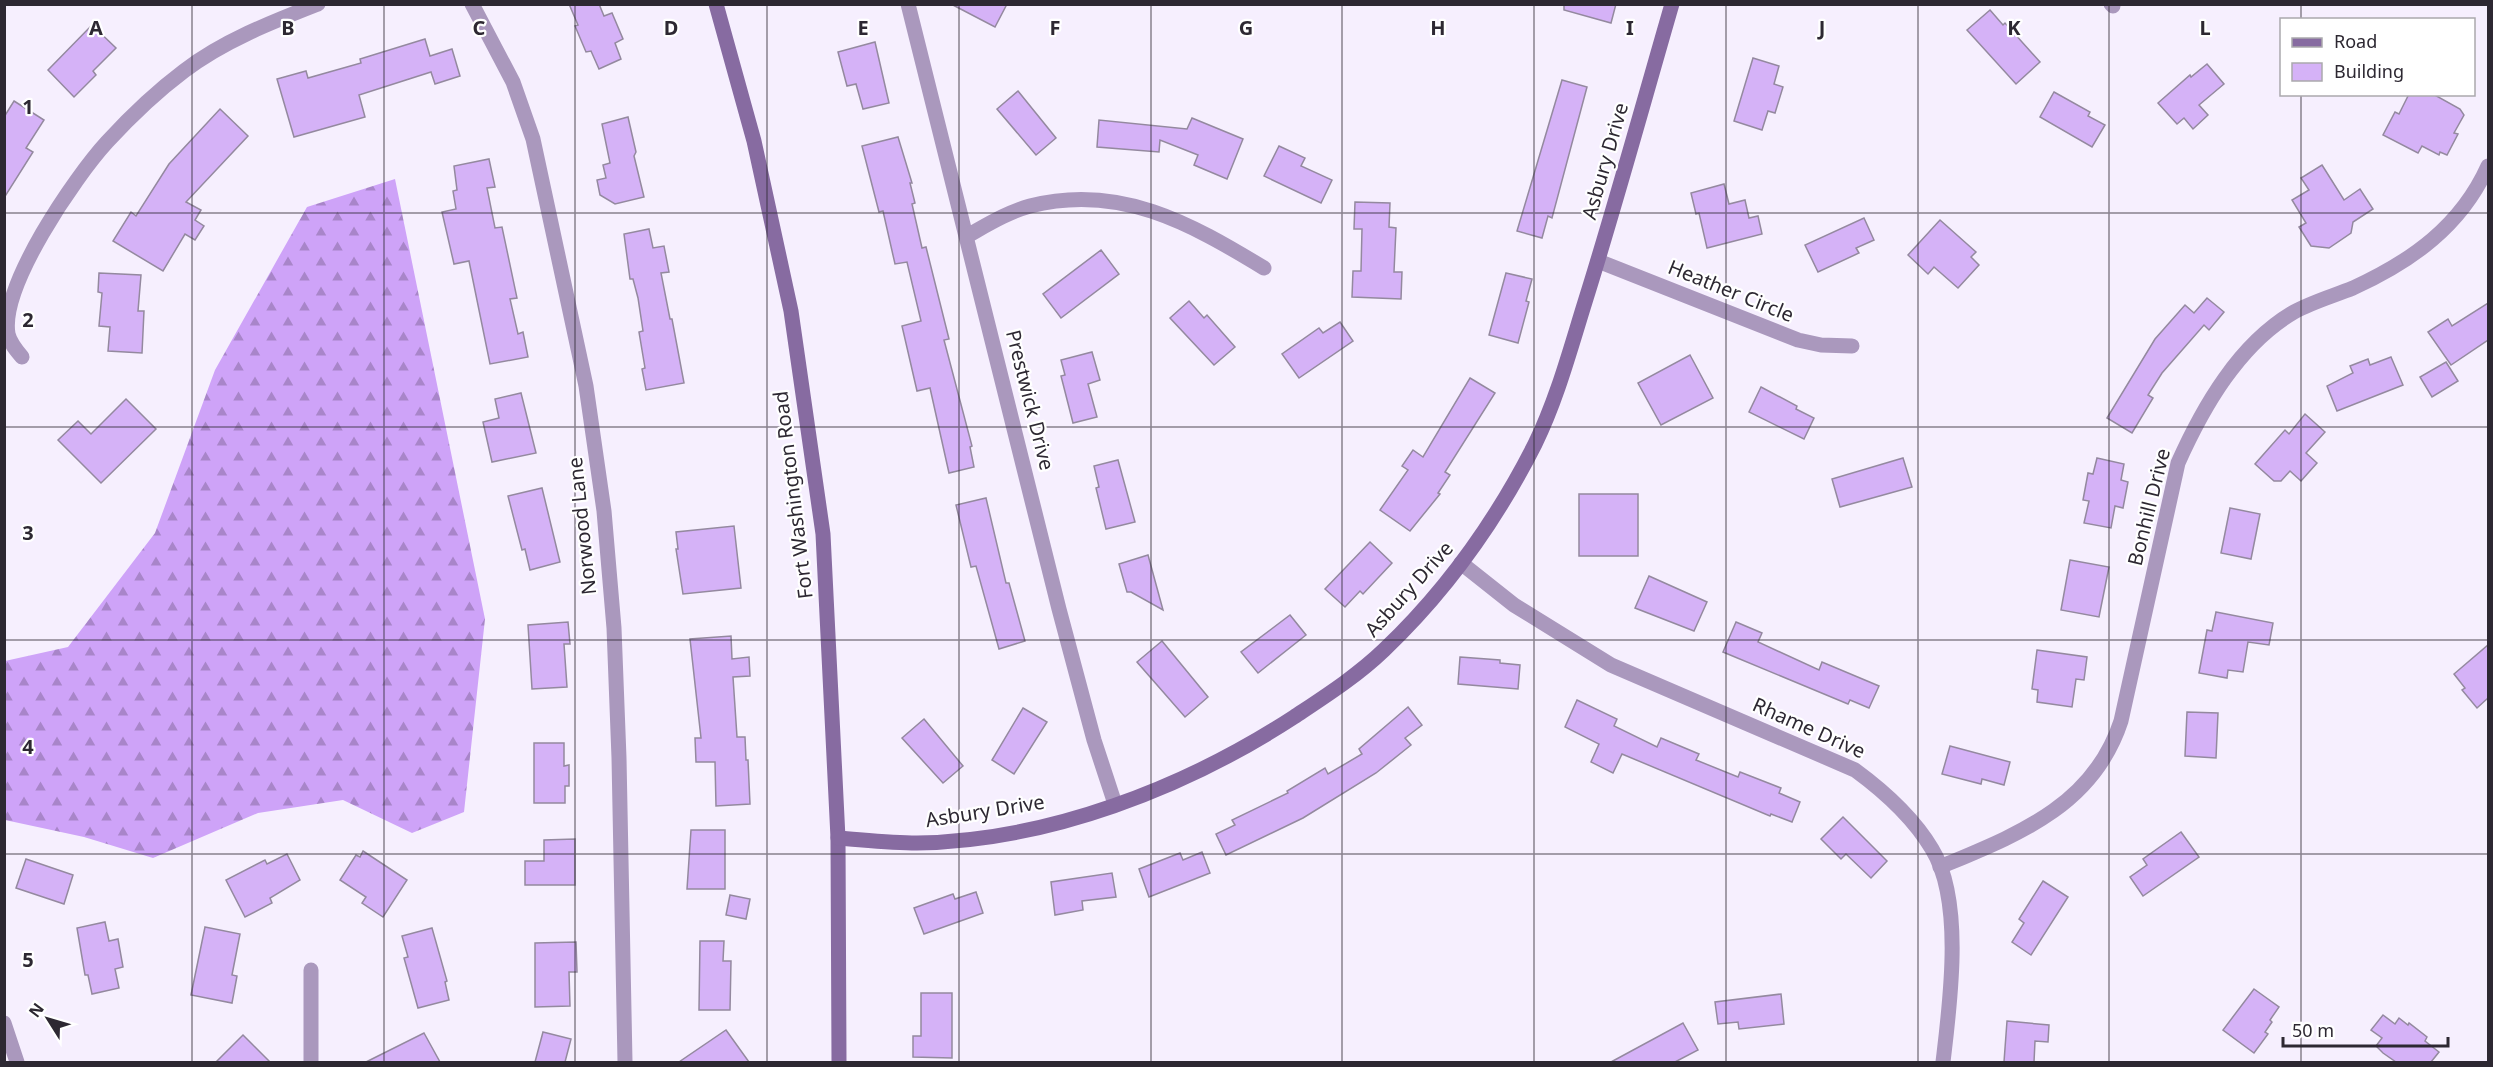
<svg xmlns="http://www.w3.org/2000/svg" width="2493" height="1067" viewBox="0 0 2493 1067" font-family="'Noto Sans',sans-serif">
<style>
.forest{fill:url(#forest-firs)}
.building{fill:#d5b2f7;stroke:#94899f;stroke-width:1.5}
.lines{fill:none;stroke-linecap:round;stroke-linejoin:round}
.street{stroke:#aa98bd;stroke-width:15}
.secondary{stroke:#876ba1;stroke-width:15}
.grid{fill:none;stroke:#2d2832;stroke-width:1.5;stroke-opacity:0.55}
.labels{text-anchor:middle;stroke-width:4.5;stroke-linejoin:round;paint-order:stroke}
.street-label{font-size:20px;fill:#2d2832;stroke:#fff}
.grid-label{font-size:20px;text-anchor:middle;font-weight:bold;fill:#2d2832;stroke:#fff;stroke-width:4.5;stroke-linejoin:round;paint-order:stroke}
</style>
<defs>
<pattern id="forest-firs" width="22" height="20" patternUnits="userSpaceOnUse" patternTransform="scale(1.5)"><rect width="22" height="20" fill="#cea3f8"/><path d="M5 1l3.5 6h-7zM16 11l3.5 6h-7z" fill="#a885c9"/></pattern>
</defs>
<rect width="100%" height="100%" fill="#f6effe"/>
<!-- forest -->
<path class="forest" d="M395 179 485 619 464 812 412 833 343 800 258 813 153 858 84 837 5 820V661L68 647 155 533 215 370 307 207Z"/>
<!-- building -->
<g class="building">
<path d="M569 4H599L604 16 612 13 623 39 615 43 621 59 599 69 591 51 586 52 575 26 578 25Z"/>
<path d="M951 4H1007L995 27Z"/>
<path d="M1564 4H1616L1611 23 1564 10Z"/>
<path d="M1990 10 2003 25 2005 23 2040 62 2016 84 1967 30Z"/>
<path d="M92 25 116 48 93 71 96 75 74 97 48 70Z"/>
<path d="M425 39 430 56 452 49 460 76 435 84 431 72 359 95 365 117 294 137 277 79 306 71 308 78 361 63 360 59Z"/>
<path d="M875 42 889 103 863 109 856 84 847 86 838 52Z"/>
<path d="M1753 58 1779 66 1774 84 1783 87 1775 113 1768 111 1762 130 1734 121Z"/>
<path d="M2207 64 2224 84 2199 105 2208 115 2193 129 2184 118 2177 124 2158 103 2190 75 2191 77Z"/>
<path d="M1562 80 1587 87 1552 218 1548 216 1542 238 1517 231Z"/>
<path d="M1018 91 1056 138 1036 155 997 109Z"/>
<path d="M2054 92 2090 112 2088 116 2105 125 2092 147 2040 117Z"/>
<path d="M2409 94H2433L2460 109 2464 115 2454 133 2458 134 2447 155 2440 152 2439 155 2422 146 2418 153 2383 135 2395 112 2399 114Z"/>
<path d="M14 101 44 120 26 148 33 152 4 198V117Z"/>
<path d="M220 109 248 136 186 202 201 210 195 220 204 226 195 240 185 234 163 271 113 241 131 212 136 216 169 164Z"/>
<path d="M628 117 636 152 634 156 644 197 615 204 600 195 597 180 606 178 603 165 610 163 602 124Z"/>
<path d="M1192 118 1243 139 1227 179 1194 165 1198 155 1160 140 1159 152 1097 147 1099 120 1187 129Z"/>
<path d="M898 137 912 183H910L915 203 912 204 922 248 926 247 949 339 944 340 972 446 970 447 974 467 949 473 930 388 917 391 902 326 921 321 907 262 895 264 883 211 879 212 862 146Z"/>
<path d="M1279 146 1305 158 1301 166 1332 180 1321 203 1264 176Z"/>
<path d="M489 159 495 187 487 188 495 228 502 227 517 298 510 299 518 334 523 332 528 357 490 364 469 261 454 264 442 212 456 209 453 191 457 190 454 166Z"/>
<path d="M2322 165 2344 200 2360 189 2373 209 2353 222 2351 233 2329 248 2311 246 2299 227 2306 223 2292 200 2309 190 2301 178Z"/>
<path d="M1724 184 1729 204 1745 200 1749 218 1758 216 1762 234 1707 248 1699 213 1696 214 1691 193Z"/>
<path d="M1355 202 1390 203 1389 227 1396 228 1394 272H1402L1401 299 1352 297 1353 271H1361L1362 229H1354Z"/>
<path d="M1864 218 1874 240 1856 248 1859 253 1818 272 1805 245Z"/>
<path d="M1940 220 1976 252 1971 257 1979 265 1958 288 1934 267 1928 274 1908 255Z"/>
<path d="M649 229 653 248 664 246 669 272 661 273 670 319H672L684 383 646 390 642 369 645 368 639 332 643 331 638 298 633 279H630L624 234Z"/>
<path d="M1101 250 1119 274 1061 318 1043 294Z"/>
<path d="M99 273 141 275 138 311H144L142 353 108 351 110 327 99 326 102 293 98 292Z"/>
<path d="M1506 273 1532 279 1526 301 1529 302 1518 343 1489 335Z"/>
<path d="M2207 298 2224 312 2209 330 2204 325 2162 373 2148 395 2153 398 2132 433 2107 418 2155 339 2185 305 2194 313Z"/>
<path d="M1189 301 1204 318 1207 315 1235 347 1214 365 1170 318Z"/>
<path d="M2488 303V340L2451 365 2428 332 2448 319 2452 326Z"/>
<path d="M1340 322 1353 341 1299 378 1282 354 1319 328 1323 333Z"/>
<path d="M1092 352 1100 380 1088 384 1097 417 1073 423 1061 376 1065 375 1061 360Z"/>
<path d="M1690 355 1713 398 1661 425 1638 383Z"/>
<path d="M2391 357 2403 385 2337 411 2327 386 2353 373 2350 366 2368 359 2370 365Z"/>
<path d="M2446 362 2458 381 2432 397 2420 377Z"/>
<path d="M1470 378 1495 393 1445 472 1450 475 1438 493 1440 494 1410 531 1380 510 1408 470 1402 466 1413 450 1423 457Z"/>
<path d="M1761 387 1797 406 1796 409 1814 418 1804 439 1749 412Z"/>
<path d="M521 393 536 453 492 462 483 422 499 418 495 399Z"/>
<path d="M126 399 156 429 101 483 58 440 78 421 91 434Z"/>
<path d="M2305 414 2325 432 2306 453 2317 463 2301 481 2290 471 2281 481H2274L2255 464 2285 430 2289 434Z"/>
<path d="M1903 458 1912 487 1840 507 1832 479Z"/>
<path d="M2097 458 2124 464 2121 480 2128 482 2123 508 2115 506 2111 528 2084 523 2089 501 2083 500 2088 473 2093 474Z"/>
<path d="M1118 460 1135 522 1106 529 1096 488 1099 487 1094 466Z"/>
<path d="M542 488 560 562 530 570 525 549 522 550 508 496Z"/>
<rect x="1579" y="494" width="59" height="62"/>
<path d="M986 498 1006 583H1009L1025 641 999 649 976 566 971 567 956 505Z"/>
<path d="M2230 508 2260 514 2251 559 2221 553Z"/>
<path d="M734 526 741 588 683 594 676 549H678L676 532Z"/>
<path d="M1370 542 1392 563 1363 594 1360 591 1345 607 1325 589Z"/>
<path d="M1148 555 1163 610 1131 592H1127L1119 564Z"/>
<path d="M2070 560 2109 567 2099 617 2061 610Z"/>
<path d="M1649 576 1707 602 1694 631 1635 608Z"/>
<path d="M2216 612 2273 623 2269 645 2248 642 2243 672 2228 670 2227 678 2199 673 2207 630 2212 631Z"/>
<path d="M1290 615 1306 635 1258 673 1241 652Z"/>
<path d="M568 622 570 644H564L567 687 532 689 528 625Z"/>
<path d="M1736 622 1762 633 1758 642 1819 670 1822 662 1879 686 1869 708 1850 700 1848 704 1723 652Z"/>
<path d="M731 636 732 659 749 657 750 676 733 677 737 737H745L746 760H748L750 804 716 806 715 762H696L695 738H701L690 639Z"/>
<path d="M1162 641 1208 697 1185 717 1137 662Z"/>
<path d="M2488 645V698L2477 708 2462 690 2465 688 2454 674Z"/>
<path d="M2037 650 2087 657 2084 680 2076 679 2072 707 2037 702 2038 690 2032 689Z"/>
<path d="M1460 657 1500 660V663L1520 665 1518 689 1458 684Z"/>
<path d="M1577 700 1617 719 1614 726 1657 747 1661 738 1699 754 1696 760 1738 777 1740 772 1781 788 1779 793 1800 802 1792 822 1771 814 1770 816 1622 754 1613 773 1591 762 1599 744 1565 727Z"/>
<path d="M1408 707 1422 725 1405 738 1411 745 1376 773 1303 818 1226 855 1216 834 1235 825 1232 820 1288 793 1287 791 1325 768 1328 774 1362 754 1359 749Z"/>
<path d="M1023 708 1047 722 1014 774 992 760Z"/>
<path d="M2187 712 2218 713 2216 758 2185 756Z"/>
<path d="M924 719 963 766 943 783 902 738Z"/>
<path d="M534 743H564V766L569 765V786H565V803H534Z"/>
<path d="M1950 746 2010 762 2004 785 1982 779 1981 784 1942 774Z"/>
<path d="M1843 817 1887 861 1871 878 1846 854 1841 859 1821 839Z"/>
<path d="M691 830H725V889H687Z"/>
<path d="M2181 832 2199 857 2143 896 2130 877 2147 865 2143 859Z"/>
<path d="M575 839V885H525V861H544V840Z"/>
<path d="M363 851 407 880 383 917 362 903 366 897 340 880 356 855 360 857Z"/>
<path d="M1202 852 1210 873 1149 897 1139 869 1180 853 1183 860Z"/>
<path d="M287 854 300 880 270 898 272 903 245 917 226 880 265 860 267 864Z"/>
<path d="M26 859 73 875 64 904 16 888Z"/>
<path d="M1112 873 1116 897 1082 901 1083 910 1055 915 1051 882Z"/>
<path d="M2043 881 2068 897 2031 955 2012 942 2024 923 2019 919Z"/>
<path d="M976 892 983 913 924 934 914 908 953 894 955 899Z"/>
<path d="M730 895 750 899 746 919 726 915Z"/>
<path d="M105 922 109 941 118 939 123 967 115 969 119 988 92 994 88 975H85L77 928Z"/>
<path d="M205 927 240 934 232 975 237 976 232 1003 191 995Z"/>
<path d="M432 928 447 981 445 982 449 1000 418 1008 404 958 408 957 402 936Z"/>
<path d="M700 941H724L723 961H731L730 1010H699Z"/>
<path d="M576 942 577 972H569L570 1006 535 1007V943Z"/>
<path d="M2254 989 2279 1007 2270 1020 2272 1022 2265 1032 2268 1034 2254 1053 2223 1030Z"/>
<path d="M921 993H952V1058L913 1057V1036H921Z"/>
<path d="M1781 994 1784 1024 1739 1029 1738 1022 1718 1024 1715 1002Z"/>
<path d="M2383 1015 2395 1024 2399 1018 2408 1025 2409 1023 2427 1037 2425 1041 2439 1052 2431 1062H2396L2383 1053 2376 1046 2382 1038 2371 1030Z"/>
<path d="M2007 1021 2049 1025 2048 1042 2035 1041 2034 1062H2004Z"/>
<path d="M1683 1023 1698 1050 1675 1062H1611Z"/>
<path d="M726 1030 749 1062H679Z"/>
<path d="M543 1032 571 1039 565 1062H535Z"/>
<path d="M424 1033 440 1062H366Z"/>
<path d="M243 1035 270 1062H216Z"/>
</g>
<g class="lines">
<!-- street -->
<g class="street">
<path d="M472 4 513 82 533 139 586 386 604 511 614 628 619 758 625 1062"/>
<path d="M908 4 1059 609 1094 740 1115 804"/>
<path d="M2111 4 2113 6"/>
<path d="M967 236C987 225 1008 212 1030 206 1119 183 1190 223 1264 268"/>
<path d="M1598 261 1798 340 1821 345 1852 346"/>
<path d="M22 357C16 350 10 343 8 334 0 286 75 177 107 142 130 117 156 92 184 71 223 41 272 22 318 4"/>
<path d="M1461 563 1514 605 1611 665 1855 770C1885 792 1913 817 1932 849 1964 901 1950 1003 1943 1062"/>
<path d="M1940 867C2016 835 2093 807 2121 721L2178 463C2203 407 2239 344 2294 312 2312 302 2333 296 2353 288 2412 261 2461 226 2488 166"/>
<path d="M4 1023 17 1062"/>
<path d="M311 1062V970"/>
</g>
<!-- secondary -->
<g class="secondary">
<path d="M716 4 754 141 791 311 823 534 838 838 839 1062"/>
<path d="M838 838C865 840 891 843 917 843 1048 841 1185 788 1294 717 1324 697 1357 676 1384 650 1446 591 1496 521 1535 444 1557 399 1570 350 1585 302 1616 203 1643 104 1672 4"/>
</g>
</g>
<!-- grid -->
<path class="grid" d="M192 4V1062M384 4V1062M575 4V1062M767 4V1062M959 4V1062M1151 4V1062M1342 4V1062M1534 4V1062M1726 4V1062M1918 4V1062M2109 4V1062M2301 4V20M2301 94V1062M4 213H2488M4 427H2488M4 640H2488M4 854H2488"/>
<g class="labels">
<!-- street labels -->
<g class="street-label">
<text transform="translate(1605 161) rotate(-74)" y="7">Asbury Drive</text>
<text transform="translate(1731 291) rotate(22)" y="7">Heather Circle</text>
<text transform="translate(1030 400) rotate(76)" y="7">Prestwick Drive</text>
<text transform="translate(793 495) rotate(-97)" y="7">Fort Washington Road</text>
<text transform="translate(2149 507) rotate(-76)" y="7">Bonhill Drive</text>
<text transform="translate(582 526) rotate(-96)" y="7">Norwood Lane</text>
<text transform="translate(1409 589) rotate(-48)" y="7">Asbury Drive</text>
<text transform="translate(1809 728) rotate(24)" y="7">Rhame Drive</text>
<text transform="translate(985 811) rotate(-9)" y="7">Asbury Drive</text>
</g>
</g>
<g class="grid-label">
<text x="96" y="35">A</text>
<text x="288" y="35">B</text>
<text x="479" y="35">C</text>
<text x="671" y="35">D</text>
<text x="863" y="35">E</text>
<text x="1055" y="35">F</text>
<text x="1246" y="35">G</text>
<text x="1438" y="35">H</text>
<text x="1630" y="35">I</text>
<text x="1822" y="35">J</text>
<text x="2014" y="35">K</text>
<text x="2205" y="35">L</text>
<text x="28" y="114">1</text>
<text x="28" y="327">2</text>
<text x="28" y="540">3</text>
<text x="28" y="754">4</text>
<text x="28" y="967">5</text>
</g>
<!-- border -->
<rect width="2493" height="1067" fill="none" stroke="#2d2832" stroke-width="12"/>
<!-- legend -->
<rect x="2280" y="18" width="195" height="78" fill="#ffffff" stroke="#aba9ad" stroke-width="1.5"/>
<rect x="2292" y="38" width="30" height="9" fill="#876ba1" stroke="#aba9ad" stroke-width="1.5"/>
<text x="2334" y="48" font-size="18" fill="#2d2832">Road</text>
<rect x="2292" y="63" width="30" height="18" fill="#d5b2f7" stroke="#aba9ad" stroke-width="1.5"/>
<text x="2334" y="78" font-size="18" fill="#2d2832">Building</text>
<!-- north arrow -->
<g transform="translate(48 1019) rotate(307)" stroke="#ffffff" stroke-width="4.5" paint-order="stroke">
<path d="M0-4.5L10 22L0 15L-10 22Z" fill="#2d2832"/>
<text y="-9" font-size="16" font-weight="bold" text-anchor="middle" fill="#2d2832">N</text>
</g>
<!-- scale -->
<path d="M2283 1037v9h165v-9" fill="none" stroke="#2d2832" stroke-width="3"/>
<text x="2292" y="1037" font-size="18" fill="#2d2832" stroke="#ffffff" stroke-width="4.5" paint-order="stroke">50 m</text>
</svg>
